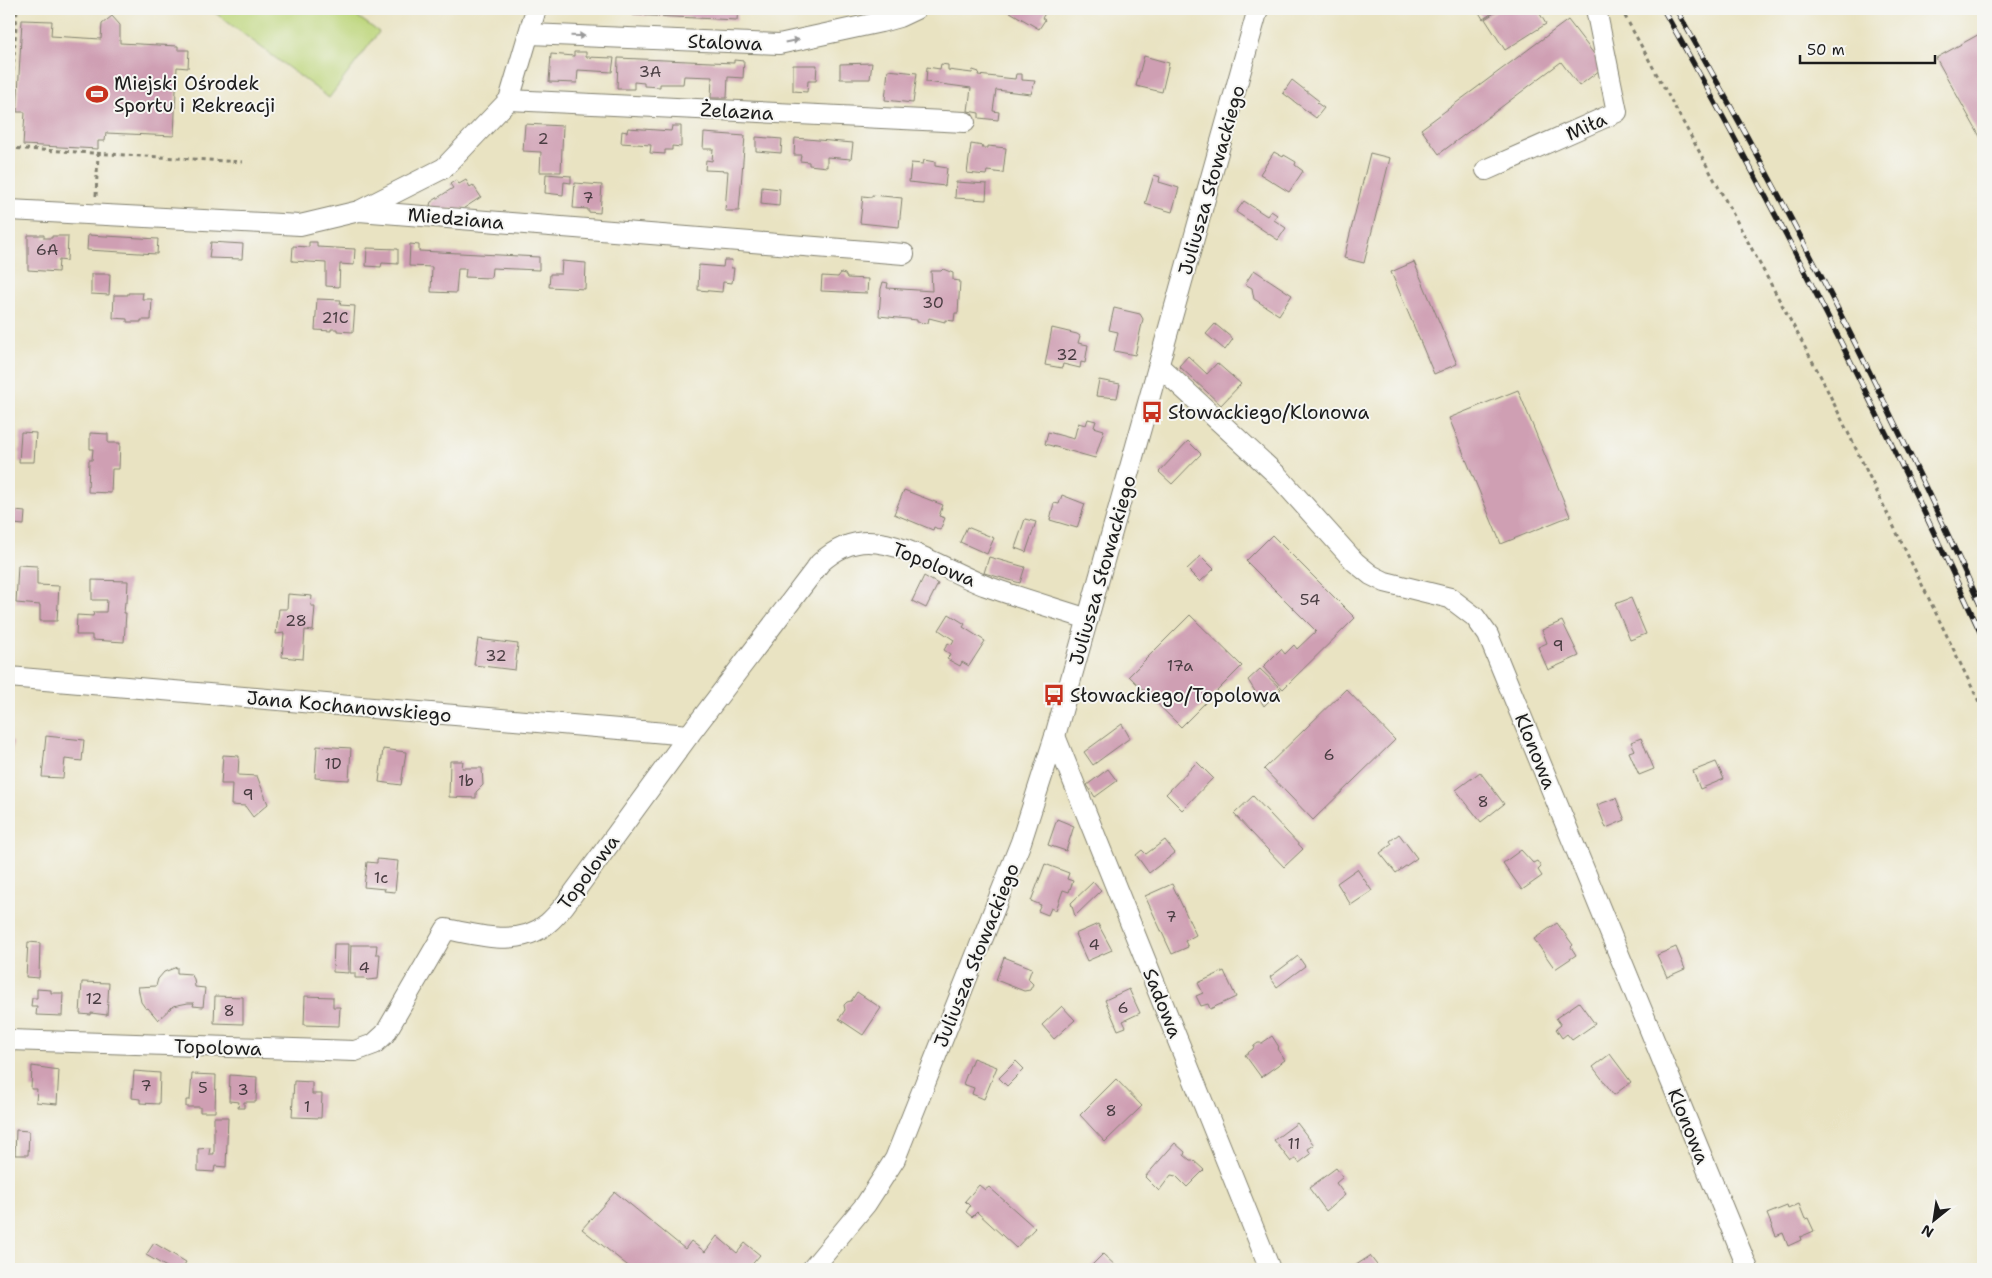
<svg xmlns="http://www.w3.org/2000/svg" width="1992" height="1278" viewBox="0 0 1992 1278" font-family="'Shantell Sans',sans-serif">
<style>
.green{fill:#bdd67b;stroke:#6c794c}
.building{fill:#cf9fb3}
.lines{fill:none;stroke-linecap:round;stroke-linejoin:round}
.minor-casing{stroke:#82806f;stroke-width:22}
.path{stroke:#82806f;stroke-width:3;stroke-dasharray:4 4;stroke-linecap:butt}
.minor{stroke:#fff;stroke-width:20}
.rail-casing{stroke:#1c1c1c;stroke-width:5.5}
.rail{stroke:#f6f6f2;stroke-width:4;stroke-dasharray:11;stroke-linecap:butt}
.oneway{fill:#999}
.labels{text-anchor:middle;stroke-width:4;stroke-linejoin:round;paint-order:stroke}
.number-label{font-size:16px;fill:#493d42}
.street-label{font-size:19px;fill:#1c1c1c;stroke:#f6f6f2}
.poi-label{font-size:19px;fill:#1c1c1c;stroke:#f6f6f2;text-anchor:start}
</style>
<rect width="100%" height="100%" fill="#f6f6f2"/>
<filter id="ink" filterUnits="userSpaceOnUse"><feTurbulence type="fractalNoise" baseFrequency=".02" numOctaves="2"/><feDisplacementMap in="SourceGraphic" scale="10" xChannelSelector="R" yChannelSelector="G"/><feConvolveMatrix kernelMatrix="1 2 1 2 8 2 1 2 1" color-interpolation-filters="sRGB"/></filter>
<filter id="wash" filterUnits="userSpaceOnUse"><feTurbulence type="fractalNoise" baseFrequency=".0096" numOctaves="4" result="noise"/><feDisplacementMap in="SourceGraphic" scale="20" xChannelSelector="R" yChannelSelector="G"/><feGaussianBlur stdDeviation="1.12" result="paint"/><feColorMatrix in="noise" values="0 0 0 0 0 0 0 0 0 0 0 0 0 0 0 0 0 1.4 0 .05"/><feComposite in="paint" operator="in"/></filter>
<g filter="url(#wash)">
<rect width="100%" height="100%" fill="#e9e3c2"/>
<!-- green -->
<path class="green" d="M210 9H347L379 32 329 98Z"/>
<g id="blocks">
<!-- building -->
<g class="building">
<path d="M633 9H738L737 20 633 15Z"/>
<path d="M1005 9H1048L1042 18 1045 20 1039 29Z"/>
<path d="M1477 9H1496L1497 10 1483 19Z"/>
<path d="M1498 9H1537L1546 24 1505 50 1485 19 1499 10Z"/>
<path d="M112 16 120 25V43L178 46V50H189L188 68 177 67 174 136 106 133 105 141H98V149L23 145 25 112H17L22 20 52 21 51 36 101 39 102 24Z"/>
<path d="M1568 20 1604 67 1579 86 1561 62 1439 154 1421 129Z"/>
<path d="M1983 32V142L1936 58Z"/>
<path d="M574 52H586V57L614 58 612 72 578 70 577 83 549 82 551 54 574 56Z"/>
<path d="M1144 56 1169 63 1162 92 1136 86Z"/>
<path d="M618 58 734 63V60L744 61 743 78 728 77 727 98H711L712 77 684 76 683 84H660V87L644 86V83L634 82V89H617Z"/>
<path d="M872 63 870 79H840V64Z"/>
<path d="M941 64 948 65V70L972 73 973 70 979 72 978 75 1015 79 1016 74H1022V80L1035 81 1031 94 996 90 993 111 999 112 998 120 979 118V113L968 111 971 88 926 82 927 67 940 69Z"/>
<path d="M793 65H817L816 81H808L807 92 793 91Z"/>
<path d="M888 70 917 73 913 103 885 100Z"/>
<path d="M1292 80 1319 101 1317 103 1324 108 1316 118 1283 93Z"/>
<path d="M525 124 563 126 561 172H540L541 152 523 151Z"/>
<path d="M672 126H681V147L672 146V150H665V154L650 153 651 145 621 143 622 131 627 132 628 128 671 131Z"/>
<path d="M704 133 745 136 739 211H725L728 171 705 170 706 160 712 161 713 149H703Z"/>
<path d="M756 137 782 139 781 153 756 151Z"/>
<path d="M795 138 853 143 851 159 827 157V167L809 165V162L800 161 801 155H794Z"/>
<path d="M971 144 983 146 982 148H988V146L1006 148 1003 173 987 171 986 175 967 173Z"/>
<path d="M1274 152 1283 157 1284 155 1296 162 1295 165 1303 171 1289 192 1260 174Z"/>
<path d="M1370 153 1390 158 1364 263 1344 258Z"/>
<path d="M924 160 935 162V166L947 168 945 186 909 182 911 163 923 164Z"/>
<path d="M546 174 571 176V183L564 182 563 195 545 193Z"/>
<path d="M1154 175 1160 177 1159 182 1179 188 1172 212 1145 204Z"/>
<path d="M456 180 459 184 466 180 470 187 473 185 481 197 455 214 452 208 444 213 434 210 430 205 431 202 453 188 450 184Z"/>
<path d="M956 182 987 184 986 200 955 198Z"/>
<path d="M575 183 602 185 600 213 588 212V209L573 208Z"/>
<path d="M762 187 780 189 779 206 761 204Z"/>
<path d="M872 195 902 198 899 227 860 223 863 196 872 197Z"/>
<path d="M1244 201 1267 216 1271 211 1277 215 1274 220 1286 228 1278 240 1236 212Z"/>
<path d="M28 235H44V238H52V236H68L67 261 59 260 58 272 28 270Z"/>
<path d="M88 235 158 239 157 254 87 250Z"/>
<path d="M211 242 243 244 242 259 209 258Z"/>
<path d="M309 242H317V247L355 249 354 265 340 264 339 287 326 286V263L292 261 293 246 309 247Z"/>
<path d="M410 244 419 245V251L539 257V270L492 268 491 278 465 277 466 269H458L456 293 431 292 432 267 409 266Z"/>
<path d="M367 248 398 249V264L382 263 381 267 366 266Z"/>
<path d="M724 260H732L731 268H734L732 283 723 282 722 292 698 290 699 265 723 267Z"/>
<path d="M562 261 586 263 585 289 549 287 550 274H561Z"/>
<path d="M1414 262 1457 364 1434 374 1391 272Z"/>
<path d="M943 269 953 273V280L960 281 958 313H955L954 321 945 320V322L929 318 928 323 917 322V320L879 316 881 289 883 282 888 283 887 288 932 291 931 271H941Z"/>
<path d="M1254 270 1292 295 1279 315 1254 299 1252 288 1245 284Z"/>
<path d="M841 273 845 274 847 278 868 279 867 293 821 291 822 276 838 277Z"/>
<path d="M91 274H110L109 295 91 294Z"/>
<path d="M128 293H143L142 299H152L151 320H141V322H127V319L113 318 114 295H128Z"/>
<path d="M317 299 341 300 340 305 355 306 353 332 337 331V329H331V331L315 330Z"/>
<path d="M1114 308 1140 314 1143 319 1135 355 1114 351 1118 332 1109 330Z"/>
<path d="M1215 324 1233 339 1225 350 1206 334Z"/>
<path d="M1052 328 1077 334 1080 336 1078 343 1088 345 1085 363 1081 362 1080 368 1063 364 1062 368 1045 365Z"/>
<path d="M1188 356 1207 374 1217 363 1241 384 1221 405 1179 366Z"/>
<path d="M1099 380 1120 384 1117 398 1096 396Z"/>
<path d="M1518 390 1570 516 1501 544 1449 418Z"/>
<path d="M1088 419 1096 421 1094 427 1104 430 1095 458 1045 444 1048 432 1074 439 1078 423 1086 425Z"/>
<path d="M21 432 36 433 34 462H19Z"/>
<path d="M90 433 108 434V443H120L119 469H112L111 493 88 492 89 460H92L93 449H90Z"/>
<path d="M1188 441 1201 454 1172 484 1159 472Z"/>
<path d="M904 490 943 505 939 516 945 518 940 530 934 527 933 530 894 514Z"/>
<path d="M1062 495 1085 504 1077 528 1050 520 1054 503 1059 504Z"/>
<path d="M15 511 25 512 24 525 14 524Z"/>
<path d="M1025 519 1036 522 1026 552 1015 548Z"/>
<path d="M967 527 994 538 987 554 960 542Z"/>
<path d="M1272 535 1355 618 1283 689 1263 667 1281 649 1285 654 1294 645 1297 649 1316 631 1246 561Z"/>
<path d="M1201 556 1214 569 1200 582 1187 569Z"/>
<path d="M989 557 1025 567 1020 583 984 573Z"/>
<path d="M18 565 37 566V585L59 586 57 621H40V605L16 603Z"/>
<path d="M924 576 938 584 926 608 912 601Z"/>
<path d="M92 580 128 581 127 602H125L124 613H126L124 642 92 640V635H76L77 615 93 616 94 612H106L107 600H92Z"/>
<path d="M288 594 312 596 311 606H315L313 631 305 630 303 659 282 657 284 633 276 634 279 609H287Z"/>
<path d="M1631 598 1646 634 1630 640 1615 604Z"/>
<path d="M949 614 965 624 963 627 985 641 969 666 962 662 960 666 947 659 950 654 944 650 948 643 951 645 954 640 939 630Z"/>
<path d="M1190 615 1242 666 1181 727 1129 676Z"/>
<path d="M1562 621 1579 656 1548 670 1538 647 1547 643 1542 630Z"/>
<path d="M478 639 518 644 515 670 474 665Z"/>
<path d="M1260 669 1281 689 1264 706 1248 680Z"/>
<path d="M1346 689 1395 740 1313 820 1264 769Z"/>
<path d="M1122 724 1130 738 1093 765 1084 752Z"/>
<path d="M46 736 84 740 82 761 65 759 63 778 42 777Z"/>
<path d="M1641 738 1654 769 1639 775 1629 752 1635 750 1631 742Z"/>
<path d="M9 739 13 742 11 757 9 759Z"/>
<path d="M317 746 351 748 349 780 315 778Z"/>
<path d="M383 749 406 752 401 785 379 782Z"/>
<path d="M223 755 239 756 238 775 257 776 268 804 253 817 245 806 231 805 232 784H221Z"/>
<path d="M450 761H463L462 768H482L483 785 476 792V798L449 797Z"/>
<path d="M1197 762 1213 778 1182 810 1166 794Z"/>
<path d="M1716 762 1724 779 1700 789 1693 771Z"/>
<path d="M1108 769 1117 781 1095 797 1087 785Z"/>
<path d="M1480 772 1504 804 1481 822 1456 790Z"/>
<path d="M1253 796 1303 849 1284 867 1234 814Z"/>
<path d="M1616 798 1625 820 1606 828 1597 805Z"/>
<path d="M1057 819 1074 826 1066 851 1048 845Z"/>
<path d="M1399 834 1417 858 1396 873 1380 853 1392 844 1390 841Z"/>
<path d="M1165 840 1175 853 1149 873 1136 855 1142 850 1146 854Z"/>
<path d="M1521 850 1533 863 1537 861 1541 867 1538 870 1542 876 1522 890 1503 863Z"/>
<path d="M377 859 398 861 395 892 384 891 385 889 364 887 367 862 377 863Z"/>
<path d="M1045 864 1069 873 1067 879 1073 881 1069 892 1063 890 1056 910 1051 908 1048 915 1038 911 1041 905 1031 901Z"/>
<path d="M1357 869 1372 891 1351 905 1337 883Z"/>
<path d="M1093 882 1101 891 1075 916 1071 903Z"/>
<path d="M1172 884 1196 935 1185 941 1188 947 1172 954 1145 896Z"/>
<path d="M1557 923 1573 945 1571 947 1576 955 1555 969 1534 939Z"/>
<path d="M1098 924 1112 950 1087 961 1075 934Z"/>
<path d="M28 942 40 943 39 978 26 977Z"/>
<path d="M334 944H349L348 973 333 972Z"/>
<path d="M351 945H377L376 954H380L378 979 367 980 365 978H355V973H350Z"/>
<path d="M1676 947 1685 969 1667 977 1657 955Z"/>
<path d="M1298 956 1305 966 1277 987 1270 977Z"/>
<path d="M1004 957 1032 968 1028 979 1033 984 1030 990 1024 991 996 980Z"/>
<path d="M177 967V973L191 974 194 979 195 987 205 988 203 1007 193 1006 194 1003H188L173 1006 158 1020 148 1008 146 1009 141 1002 138 987 156 986 158 979 164 972Z"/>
<path d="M1224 971 1236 997 1210 1009 1208 1004 1201 1006 1196 996 1203 993 1198 983Z"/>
<path d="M82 982 109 983 107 1015 91 1013V1015L80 1014Z"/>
<path d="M37 989 51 990V993H63L62 1016 36 1015 37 1006H31L32 998H37Z"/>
<path d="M1129 989 1140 1013 1123 1021 1126 1027 1118 1030 1105 1000Z"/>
<path d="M857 992 881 1008 863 1035 839 1019 845 1010 844 1005 847 1002 851 1001Z"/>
<path d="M215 996 243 997V1024L214 1023Z"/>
<path d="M305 996 333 997V1007H340L339 1026 304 1025Z"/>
<path d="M1579 1002 1595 1024 1572 1040 1567 1034 1562 1038 1556 1029 1561 1025 1556 1018Z"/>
<path d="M1062 1006 1075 1020 1054 1039 1042 1025Z"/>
<path d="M1272 1036 1279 1047 1277 1049 1285 1060 1261 1077 1245 1055 1253 1049 1254 1046 1258 1043H1262Z"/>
<path d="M1610 1054 1631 1082 1614 1095 1593 1067Z"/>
<path d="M973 1058 997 1067 984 1099 972 1094 974 1088 963 1084Z"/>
<path d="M1016 1061 1024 1069 1007 1086 999 1078Z"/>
<path d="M32 1066 59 1070 57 1104 36 1102 37 1089H31Z"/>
<path d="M134 1071 160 1073 159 1104 140 1103V1099L132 1098Z"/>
<path d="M192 1074 216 1075 215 1112H200V1107H186V1100H190Z"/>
<path d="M230 1075 257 1077 256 1102H244V1108H238L239 1102 229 1101Z"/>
<path d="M1116 1079 1142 1106 1105 1142 1080 1115Z"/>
<path d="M294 1081 312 1082V1094H322L321 1118 292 1117Z"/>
<path d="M214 1117H228L226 1167 215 1166 214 1172 198 1171V1149L210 1148 209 1154H214Z"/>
<path d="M1297 1123 1314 1145 1308 1149 1311 1154 1299 1163 1296 1158 1291 1162 1274 1140Z"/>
<path d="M16 1130 29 1131 28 1155H15Z"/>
<path d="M1175 1143 1185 1152 1184 1155 1190 1160H1193L1204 1170 1187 1187 1176 1176 1171 1175 1159 1191 1145 1177Z"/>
<path d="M1336 1168 1343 1177 1336 1183 1345 1195 1326 1211 1309 1188Z"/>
<path d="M979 1185 985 1190 989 1187 1035 1228 1016 1248 977 1212 972 1217 966 1212 970 1206 965 1201Z"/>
<path d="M615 1192 685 1249 691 1241 705 1252 717 1236 737 1253 745 1243 760 1255 749 1268 746 1266 744 1269H632L582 1229Z"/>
<path d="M1799 1204 1805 1219 1808 1218 1814 1231 1800 1237 1801 1240 1788 1246 1783 1233 1776 1236 1767 1214 1787 1206 1788 1209Z"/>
<path d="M154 1243 186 1262 182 1269H170L146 1255Z"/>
<path d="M1103 1254 1119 1269H1088Z"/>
<path d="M1370 1256 1380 1269H1350Z"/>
</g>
</g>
</g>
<g filter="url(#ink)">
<use href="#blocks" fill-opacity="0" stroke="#82806f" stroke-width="1"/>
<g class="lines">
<!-- minor casing -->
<g class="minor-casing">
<g id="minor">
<path d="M529 34 779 44 881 22 899 17 916 9"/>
<path d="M509 100 965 122"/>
<path d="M1486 170 1617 112 1596 9"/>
<path d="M9 210 300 225 359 211 904 254"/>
<path d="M359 211 444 168 509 100 536 9"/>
<path d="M1159 366 1277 475 1355 562 1371 575 1385 582 1450 598 1475 617 1488 635 1748 1269"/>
<path d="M9 677 689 735"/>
<path d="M1055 736 1270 1269"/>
<path d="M9 1040 355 1051 374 1044 385 1034 446 929C479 935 519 948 548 923 554 918 559 912 564 906L689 735 820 563C833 551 849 542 868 542 905 542 951 573 986 586 1020 598 1054 608 1088 619"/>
<path d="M812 1269 866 1204 895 1159 1021 842 1055 736 1258 9"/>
</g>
</g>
<!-- path -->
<g class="path">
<path d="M1621 9 1694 142 1821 377 1983 710"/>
<path d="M9 135 17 9"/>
<path d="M9 148 243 162"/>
<path d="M96 196 98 154"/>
</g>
<!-- minor -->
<use href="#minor" class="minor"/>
<!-- rail casing -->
<g class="rail-casing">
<g id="rail">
<path d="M1663 9C1779 214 1885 424 1983 638"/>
<path d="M1676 9C1788 205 1890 406 1983 611"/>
</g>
</g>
<!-- rail -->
<use href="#rail" class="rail"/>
</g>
<!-- one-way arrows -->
<defs><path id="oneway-solid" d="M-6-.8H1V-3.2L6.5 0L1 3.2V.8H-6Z" transform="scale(1.25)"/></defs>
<g class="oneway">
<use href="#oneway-solid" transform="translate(578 36) rotate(2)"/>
<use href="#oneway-solid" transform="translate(792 41) rotate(-12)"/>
</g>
</g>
<!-- icons -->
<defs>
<g id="stadium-bare" transform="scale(1.725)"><path d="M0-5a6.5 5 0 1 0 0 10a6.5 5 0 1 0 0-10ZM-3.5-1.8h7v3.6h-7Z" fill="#c8321e" stroke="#f6f6f2" stroke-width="2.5" paint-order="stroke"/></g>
<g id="bus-bare" transform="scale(1.725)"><path d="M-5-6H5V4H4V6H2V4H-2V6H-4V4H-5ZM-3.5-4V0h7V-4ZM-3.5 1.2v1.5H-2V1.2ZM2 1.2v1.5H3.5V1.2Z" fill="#c8321e" stroke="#f6f6f2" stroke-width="2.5" paint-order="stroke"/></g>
</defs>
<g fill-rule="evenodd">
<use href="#stadium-bare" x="97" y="94"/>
<use href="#bus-bare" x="1152" y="412"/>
<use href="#bus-bare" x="1054" y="695"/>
</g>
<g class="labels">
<!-- number labels -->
<g class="number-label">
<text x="650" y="77">3A</text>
<text x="543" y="144">2</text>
<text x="588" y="203">7</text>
<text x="47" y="255">6A</text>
<text x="933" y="308">30</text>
<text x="335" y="323">21C</text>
<text x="1067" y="360">32</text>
<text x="1310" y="605">54</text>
<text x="296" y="626">28</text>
<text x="1558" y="651">9</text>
<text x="496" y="661">32</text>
<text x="1180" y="671">17a</text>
<text x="1329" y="760">6</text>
<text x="333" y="769">1D</text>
<text x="466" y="786">1b</text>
<text x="248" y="800">9</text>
<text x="1483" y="807">8</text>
<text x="381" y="883">1c</text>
<text x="1171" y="922">7</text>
<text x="1094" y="950">4</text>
<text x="364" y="973">4</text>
<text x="94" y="1004">12</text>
<text x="1123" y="1013">6</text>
<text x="229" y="1016">8</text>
<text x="146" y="1091">7</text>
<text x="203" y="1093">5</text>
<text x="243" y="1095">3</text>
<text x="307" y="1112">1</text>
<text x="1111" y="1116">8</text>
<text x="1294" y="1149">11</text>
</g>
<!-- street labels -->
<g class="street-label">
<text transform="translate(725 42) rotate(2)" y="7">Stalowa</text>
<text transform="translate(737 111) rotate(3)" y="7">Żelazna</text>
<text transform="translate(1586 126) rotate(-24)" y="7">Miła</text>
<text transform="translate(1211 180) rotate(-74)" y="7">Juliusza Słowackiego</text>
<text transform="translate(456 218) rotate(5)" y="7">Miedziana</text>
<text transform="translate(934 564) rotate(22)" y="7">Topolowa</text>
<text transform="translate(1102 570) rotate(-74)" y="7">Juliusza Słowackiego</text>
<text transform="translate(349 706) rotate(5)" y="7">Jana Kochanowskiego</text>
<text transform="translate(1536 751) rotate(68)" y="7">Klonowa</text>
<text transform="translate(588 872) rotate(-53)" y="7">Topolowa</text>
<text transform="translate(976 955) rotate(-68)" y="7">Juliusza Słowackiego</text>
<text transform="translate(1163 1003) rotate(68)" y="7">Sadowa</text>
<text transform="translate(218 1047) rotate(2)" y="7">Topolowa</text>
<text transform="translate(1689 1126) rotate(68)" y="7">Klonowa</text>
</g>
<!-- poi labels -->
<g class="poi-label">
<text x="114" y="90">Miejski Ośrodek<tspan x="114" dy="22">Sportu i Rekreacji</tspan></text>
<text x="1168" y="419">Słowackiego/Klonowa</text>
<text x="1070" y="702">Słowackiego/Topolowa</text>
</g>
</g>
<!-- margin -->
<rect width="1992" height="1278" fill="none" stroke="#f6f6f2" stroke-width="30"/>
<!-- north arrow -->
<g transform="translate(1934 1220) rotate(210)" stroke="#f6f6f2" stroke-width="4" paint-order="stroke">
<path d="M0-4L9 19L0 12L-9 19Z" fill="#1c1c1c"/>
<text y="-8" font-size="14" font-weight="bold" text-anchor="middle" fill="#1c1c1c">N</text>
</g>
<!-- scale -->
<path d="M1800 55v8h135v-8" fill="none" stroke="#1c1c1c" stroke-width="2.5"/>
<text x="1807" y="55" font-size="15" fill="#1c1c1c" stroke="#f6f6f2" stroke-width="4" paint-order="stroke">50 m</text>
</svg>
